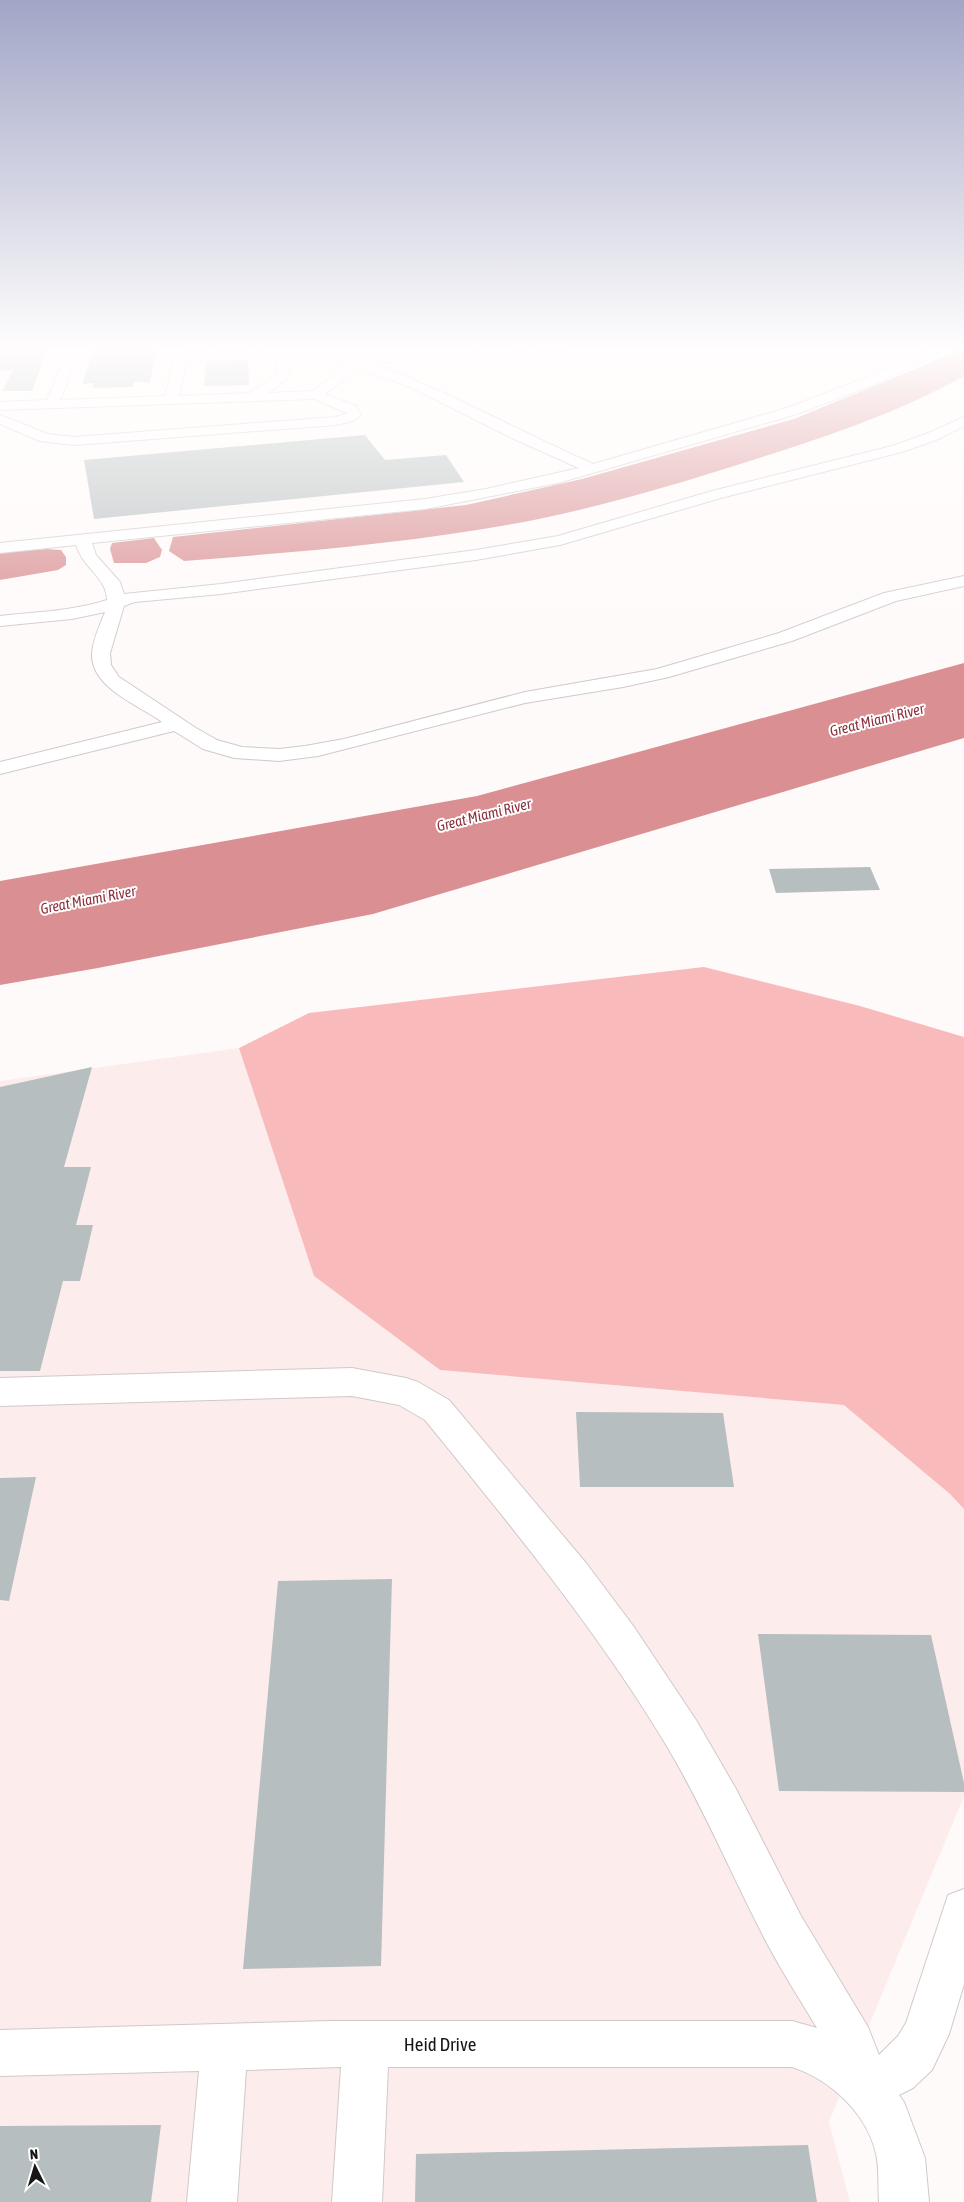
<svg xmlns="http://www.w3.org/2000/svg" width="964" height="2202" viewBox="0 0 964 2202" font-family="'Asap Condensed',sans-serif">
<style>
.built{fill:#fdecec}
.forest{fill:#f9babc}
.water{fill:#da9093}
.building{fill:#b7bebf}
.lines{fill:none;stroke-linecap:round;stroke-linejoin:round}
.minor-casing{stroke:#d0c9c9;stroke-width:2}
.minor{fill:#fff;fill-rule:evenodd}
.labels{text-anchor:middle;stroke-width:4;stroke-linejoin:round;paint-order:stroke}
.far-water-label{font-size:15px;font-style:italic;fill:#8b323c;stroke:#fff}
.near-street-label{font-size:19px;fill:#181515;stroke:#fff}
</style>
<rect width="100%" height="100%" fill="#fffafa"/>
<!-- built -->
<path class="built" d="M239 1048 314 1276 440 1370 845 1405 950 1494 964 1509V1796L829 2122 850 2202H0V1081Z"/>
<!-- forest -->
<path class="forest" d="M704 967 860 1006 964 1037V1509L950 1494 844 1405 440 1370 314 1276 239 1048 309 1013Z"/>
<!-- water -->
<g class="water">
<path d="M955 350H964V376C898 413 825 437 753 460 681 483 608 505 534 520 421 542 299 552 184 561L169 551 173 537 466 505 582 479 794 419 947 356Z"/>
<path d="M154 538 162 550 160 557 146 563H114L110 549 112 543Z"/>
<path d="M46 549 61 550 66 557V565L58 570 0 580V553Z"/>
<path d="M964 663V738L373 914 98 968 0 985V881L477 796Z"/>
</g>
<!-- building -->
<g class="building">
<path d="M0 350H47L32 391H2L13 370 0 371Z"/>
<path d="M117 350H157L150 382H134L133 387 93 388V383L82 384 93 351Z"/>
<path d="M248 360 249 385 204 386 206 361Z"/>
<path d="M365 435 385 460 446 455 464 482 94 519 84 460Z"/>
<path d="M870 867 880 890 776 893 769 869Z"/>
<path d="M92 1067 64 1167H91L76 1225H93L80 1281H63L40 1371H0V1087Z"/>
<path d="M576 1412 723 1413 734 1487H580Z"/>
<path d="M36 1477 9 1601 0 1600V1478Z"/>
<path d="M392 1579 381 1966 243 1969 278 1581Z"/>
<path d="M758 1634 931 1635 964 1783V1792L779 1791Z"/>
<path d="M161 2125 151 2202H0V2126Z"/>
<path d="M808 2145 817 2202H415L416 2154Z"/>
</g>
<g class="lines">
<!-- minor casing -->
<g class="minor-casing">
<g id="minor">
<path d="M68 350H80L60 400 165 396 175 356 181 352 288 350 291 353V357L327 354 323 350C346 350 350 361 373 355L486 352 492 350H510L509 352 602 350 596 354 536 360 371 363C447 391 519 431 593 464L787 408 870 376 928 350H944L880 382 797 414 558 483 425 509 92 543 96 555 120 582 124 594 221 584 476 550 558 536 712 491 892 446 926 434 964 417V426L936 440 902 452 721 498 560 545 476 560 221 594 135 602 124 606 110 653 111 665 119 677 196 728 217 740 242 747 279 749 305 746 344 739 525 692 657 669 779 633 884 593 964 576V586L896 601 792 641 669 677 623 687 525 703 318 756 279 761 234 758 203 749 174 731 0 774V762L162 722C139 705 90 688 92 653 93 639 100 625 105 612L72 619 0 626V616C36 612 73 611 107 600 107 578 83 568 76 545L0 553V543L425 499 486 489 579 468 514 439 410 387 359 368 325 394 356 406 361 414 353 421 336 425 74 445 40 441 0 424V415L48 434 74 437 336 417 347 413 314 399 0 410V402L47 400ZM278 357 277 374 250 393 179 396 186 360ZM338 360 348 364 313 391 268 393 288 378 290 365Z"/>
<path d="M352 1368 406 1378 418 1382 449 1400 586 1563 634 1627 696 1720 736 1789 801 1916 868 2027 879 2055 898 2036 906 2023 948 1895 964 1889V1984L949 2034 932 2070 913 2088 899 2095 904 2102 925 2158 929 2202H879C878 2188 879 2173 877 2159 870 2116 832 2080 792 2067H388L382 2202H332L341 2067 246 2070 237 2202H187L199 2071 0 2076V2030L331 2021H792L817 2028C801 2001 784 1975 769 1947 734 1881 706 1812 668 1748 598 1631 511 1526 425 1420L399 1405 352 1396 0 1406V1378Z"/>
</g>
</g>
<!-- minor -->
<use href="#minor" class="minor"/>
</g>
<!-- sky -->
<linearGradient id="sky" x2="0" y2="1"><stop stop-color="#a2a6c6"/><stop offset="0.53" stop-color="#fffdfd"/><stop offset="1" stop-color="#fffdfd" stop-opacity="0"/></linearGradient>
<rect width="964" height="658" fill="url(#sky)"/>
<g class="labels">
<!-- far-water labels -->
<g class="far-water-label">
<text transform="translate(877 720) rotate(-14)" y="5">Great Miami River</text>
<text transform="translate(484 815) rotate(-14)" y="5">Great Miami River</text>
<text transform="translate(88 900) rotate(-11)" y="5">Great Miami River</text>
</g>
<!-- near-street labels -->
<g class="near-street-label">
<text x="440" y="2051">Heid Drive</text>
</g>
</g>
<!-- north arrow -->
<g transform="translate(35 2167) rotate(355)" stroke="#ffffff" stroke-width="4" paint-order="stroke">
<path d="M0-4L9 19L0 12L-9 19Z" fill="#181515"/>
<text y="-8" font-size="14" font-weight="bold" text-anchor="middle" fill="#181515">N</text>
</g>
</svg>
